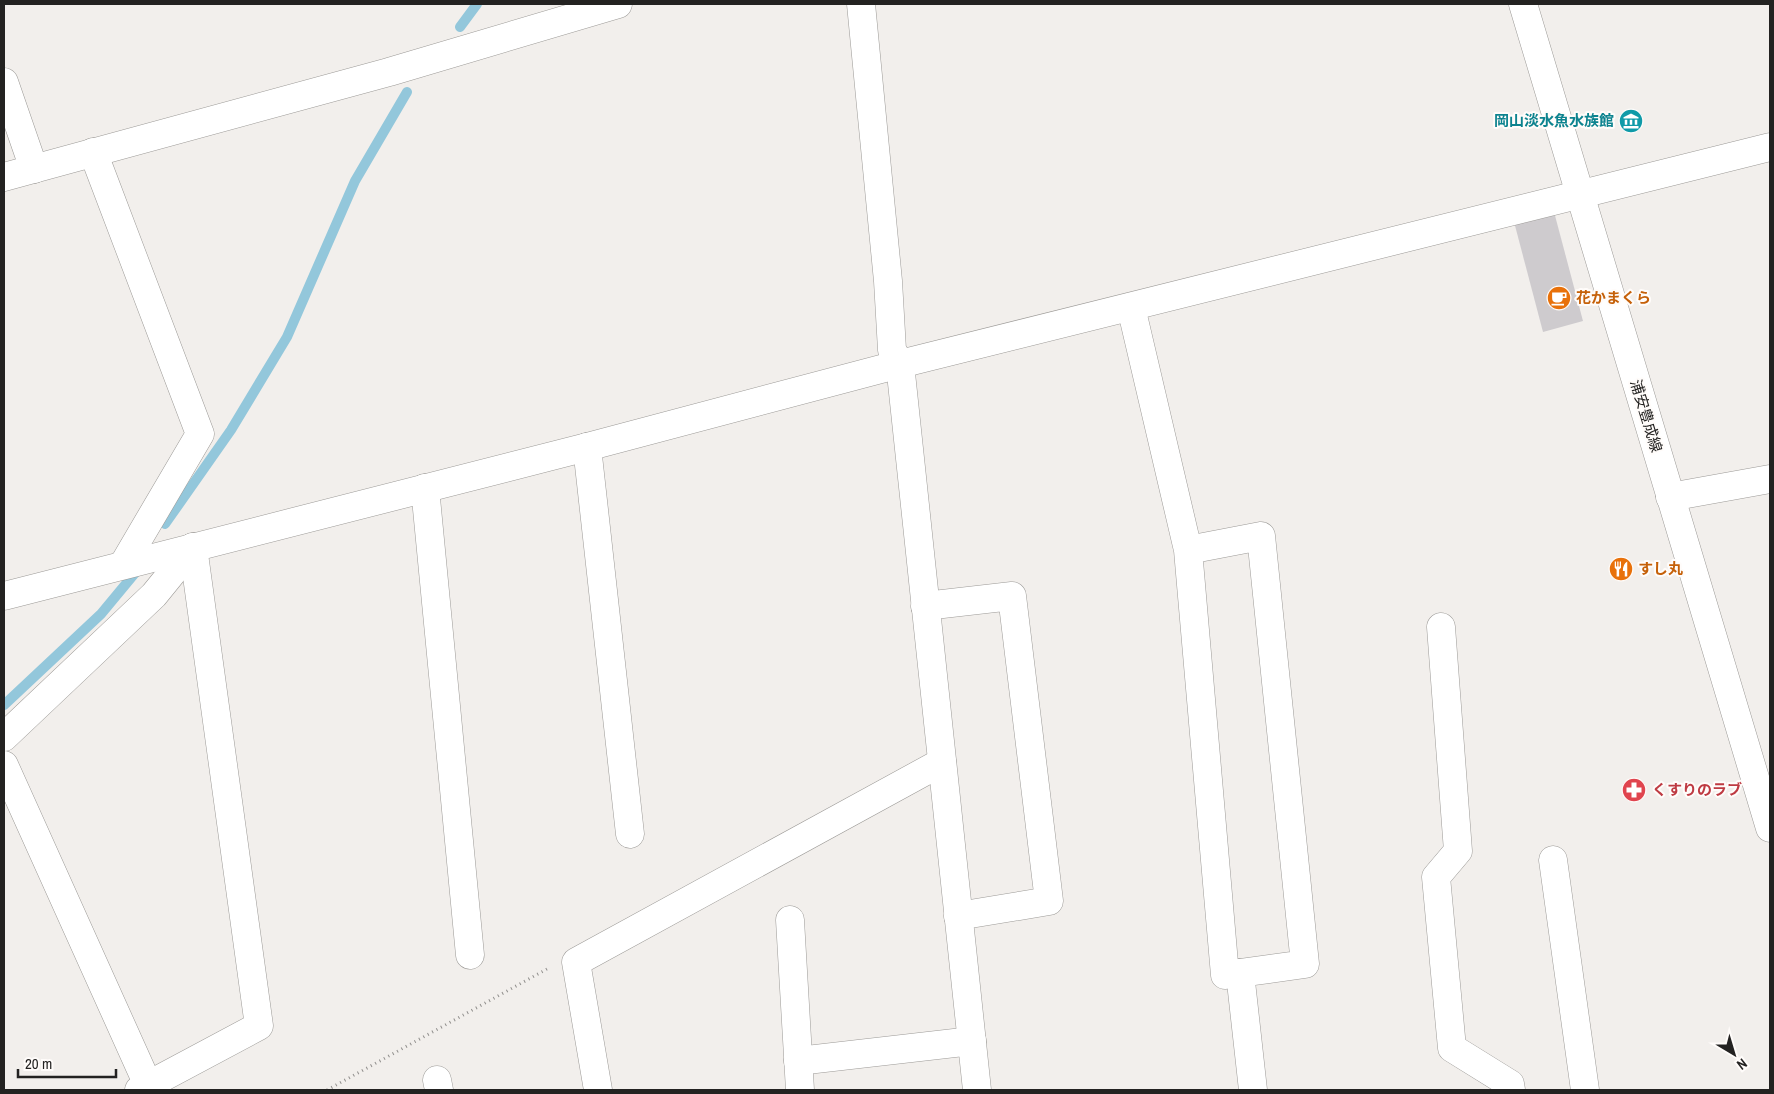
<svg xmlns="http://www.w3.org/2000/svg" width="1774" height="1094" viewBox="0 0 1774 1094" font-family="'Archivo Narrow','Noto Sans JP',sans-serif">
<style>
.lines{fill:none;stroke-linecap:round;stroke-linejoin:round}
.stream{stroke:#93c7db;stroke-width:10}
.building{fill:#cecbce}
.minor-casing{stroke:#9c9a97;stroke-width:29}
.tertiary-casing{stroke:#9c9a97;stroke-width:29}
.secondary-casing{stroke:#9c9a97;stroke-width:29}
.path{stroke:#918f8d;stroke-width:3;stroke-dasharray:1 4;stroke-linecap:butt}
.minor{stroke:#fff;stroke-width:28}
.tertiary{stroke:#fff;stroke-width:28}
.secondary{stroke:#fff;stroke-width:28}
.labels{text-anchor:middle;stroke-width:4;stroke-linejoin:round;paint-order:stroke}
.culture-label{font-size:15px;font-weight:bold;fill:#0d838f;stroke:#fffcfa;text-anchor:end}
.food-label{font-size:15px;font-weight:bold;fill:#c56008;stroke:#fffcfa;text-anchor:start}
.street-label{font-size:15px;fill:#232221;stroke:#fffcfa}
.health-label{font-size:15px;font-weight:bold;fill:#be3a42;stroke:#fffcfa;text-anchor:start}
</style>
<rect width="100%" height="100%" fill="#f2efec"/>
<g class="lines">
<!-- stream -->
<g class="stream">
<path d="M460 27 477 4"/>
<path d="M165 524 231 430 287 337 355 181 407 92"/>
<path d="M4 705 101 614 135 573"/>
</g>
</g>
<!-- building -->
<path class="building" d="M1553 208 1583 321 1543 332 1513 218Z"/>
<g class="lines">
<!-- minor casing -->
<g class="minor-casing">
<g id="minor">
<path d="M861 4 888 281 892 350 900 364 977 1090"/>
<path d="M4 82 34 169"/>
<path d="M93 152 200 434 123 565"/>
<path d="M1131 307 1188 550 1225 975 1305 964 1261 536 1188 550"/>
<path d="M587 447 630 834"/>
<path d="M425 488 470 955"/>
<path d="M1670 497 1770 479"/>
<path d="M4 596 587 447 900 364 1770 147"/>
<path d="M925 606 1012 596 1049 901 958 916"/>
<path d="M1441 627 1458 851 1436 877 1452 1048 1510 1084 1511 1090"/>
<path d="M4 737 154 595 193 547"/>
<path d="M4 765 148 1085"/>
<path d="M1553 860 1585 1090"/>
<path d="M790 920 800 1090"/>
<path d="M1240 973 1253 1090"/>
<path d="M798 1061 972 1041"/>
<path d="M437 1080 439 1090"/>
<path d="M139 1090 259 1026 193 547"/>
<path d="M598 1090 576 962 942 762"/>
</g>
</g>
<!-- tertiary casing -->
<g class="tertiary-casing">
<path id="tertiary" d="M4 177 389 72 618 4"/>
</g>
<!-- secondary casing -->
<g class="secondary-casing">
<path id="secondary" d="M1523 4 1770 828"/>
</g>
<!-- path -->
<path class="path" d="M327 1090 547 969"/>
<!-- minor -->
<use href="#minor" class="minor"/>
<!-- tertiary -->
<use href="#tertiary" class="tertiary"/>
<!-- secondary -->
<use href="#secondary" class="secondary"/>
</g>
<!-- icons -->
<defs>
<g id="museum-disc" transform="scale(1.25)"><circle r="9.5" fill="#0f9aa8" stroke="#fffcfa"/><path d="M0-6L6-3V-2H-6V-3ZM-5-1h2V3h-2ZM-1-1h2V3h-2ZM3-1h2V3H3ZM-6 4H6V6H-6Z" fill="#fff"/></g>
<g id="cafe-disc" transform="scale(1.25)"><circle r="9.5" fill="#e8710a" stroke="#fffcfa"/><path d="M-5.5-4.5H6V0H3Q3 3.5 0 3.5H-2.5Q-5.5 3.5-5.5 0ZM3-3.2v2h1.7v-2ZM-6 4.5H4V6H-6Z" fill="#fff"/></g>
<g id="restaurant-disc" transform="scale(1.25)"><circle r="9.5" fill="#e8710a" stroke="#fffcfa"/><path d="M-5-6h1v4h1v-4h1v4h1v-4h1v5L-1.5 .5V6h-2V.5L-5-1ZM5-6V6H3V1.5H1.5Q1.5-4 5-6Z" fill="#fff"/></g>
<g id="pharmacy-disc" transform="scale(1.25)"><circle r="9.5" fill="#e0444e" stroke="#fffcfa"/><path d="M-2-6h4v4h4v4h-4v4h-4v-4h-4v-4h4Z" fill="#fff"/></g>
</defs>
<g fill-rule="evenodd">
<use href="#museum-disc" x="1631" y="121"/>
<use href="#cafe-disc" x="1559" y="298"/>
<use href="#restaurant-disc" x="1621" y="569"/>
<use href="#pharmacy-disc" x="1634" y="790"/>
</g>
<g class="labels">
<!-- culture labels -->
<g class="culture-label">
<text x="1614" y="126">岡山淡水魚水族館</text>
</g>
<!-- food labels -->
<g class="food-label">
<text x="1576" y="303">花かまくら</text>
<text x="1638" y="574">すし丸</text>
</g>
<!-- street labels -->
<g class="street-label">
<text transform="translate(1646 416) rotate(73)" y="5">浦安豊成線</text>
</g>
<!-- health labels -->
<g class="health-label">
<text x="1652" y="795">くすりのラブ</text>
</g>
</g>
<!-- border -->
<rect width="1774" height="1094" fill="none" stroke="#232221" stroke-width="10"/>
<!-- north arrow -->
<g transform="translate(1734 1054) rotate(142)" stroke="#fffcfa" stroke-width="4" paint-order="stroke">
<path d="M0-4L9 19L0 12L-9 19Z" fill="#232221"/>
<text y="-8" font-size="14" font-weight="bold" text-anchor="middle" fill="#232221">N</text>
</g>
<!-- scale -->
<path d="M18 1069v8h98v-8" fill="none" stroke="#232221" stroke-width="2.5"/>
<text x="25" y="1069" font-size="15" fill="#232221" stroke="#fffcfa" stroke-width="4" paint-order="stroke">20 m</text>
</svg>
